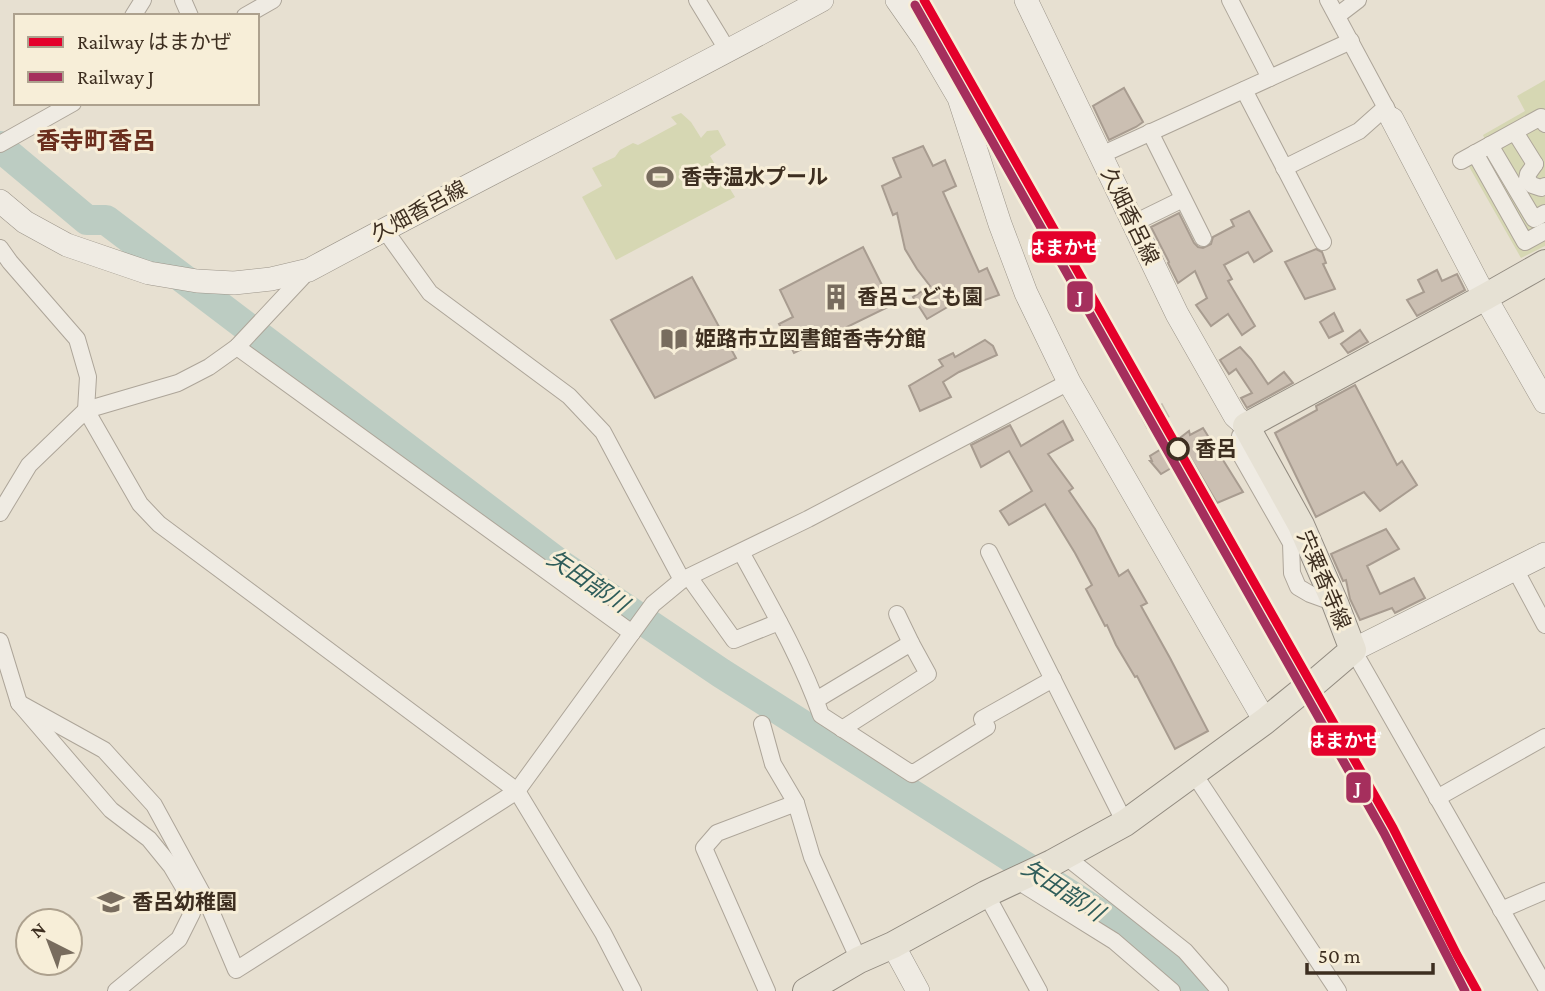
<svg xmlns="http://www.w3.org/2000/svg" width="1545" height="991" viewBox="0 0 1545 991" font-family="'Crimson Pro','Noto Sans JP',serif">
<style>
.green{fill:#d6d7b3}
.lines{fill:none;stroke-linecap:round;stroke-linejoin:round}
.river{stroke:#bcccc2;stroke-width:30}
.building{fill:#cbbfb2;stroke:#a89c90;stroke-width:2}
.street-tunnel{stroke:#c5bcae;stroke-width:16;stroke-dasharray:16 8;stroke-linecap:butt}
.street-casing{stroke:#ada599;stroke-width:18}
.secondary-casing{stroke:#9c958a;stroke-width:24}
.primary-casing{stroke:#928b80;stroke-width:28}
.street{stroke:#efebe3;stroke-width:16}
.secondary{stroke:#efebe3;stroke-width:23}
.primary{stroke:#e6e1d4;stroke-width:26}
.rail-1-casing{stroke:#f7eed8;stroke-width:14}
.rail-2-casing{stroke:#f7eed8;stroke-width:14}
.rail-1{stroke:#e4002b;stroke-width:9}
.rail-2{stroke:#a52f5d;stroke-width:9}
.stop-dot{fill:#f7eed8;stroke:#3d2e20;stroke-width:3.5}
.labels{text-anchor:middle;stroke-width:6;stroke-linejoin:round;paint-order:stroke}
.poi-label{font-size:21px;font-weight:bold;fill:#3d2e20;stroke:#f7eed8;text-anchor:start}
.street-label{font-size:21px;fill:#3d2e20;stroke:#f7eed8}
.stop-label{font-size:21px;font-weight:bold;fill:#3d2e20;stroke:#f7eed8;text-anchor:start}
.water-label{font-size:23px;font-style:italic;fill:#2f5d5a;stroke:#f7eed8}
.quarter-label{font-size:24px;font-weight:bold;fill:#6b2e1e;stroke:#f7eed8}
.line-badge{stroke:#f7eed8;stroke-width:2.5}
.badge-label{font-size:19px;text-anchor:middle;font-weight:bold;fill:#fff}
</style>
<rect width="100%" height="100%" fill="#e7e0d1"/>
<!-- green -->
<g class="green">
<path d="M1545 80V246L1521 258 1463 156 1486 142 1483 135 1525 111 1517 96Z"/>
<path d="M681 113 691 122 701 138 707 131 718 130 726 145 710 156 735 197 616 260 582 197 602 186 592 168 615 157 620 150 633 143 638 145 677 124 671 117Z"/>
</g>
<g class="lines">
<!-- river -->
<path class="river" d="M0 146 7 153 87 220H106L561 565 721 673 1108 919 1180 970 1197 991"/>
</g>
<!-- building -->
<g class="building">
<path d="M1124 88 1143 122 1136 127 1109 140 1093 106Z"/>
<path d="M923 146 933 166 945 160 956 186 943 192 979 272 987 268 999 295 968 306 963 298 927 319 913 297 930 286 917 269 905 249 897 213 893 215 882 186 901 177 893 158Z"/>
<path d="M1249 211 1272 251 1254 262 1248 252 1224 265 1232 279 1228 281 1255 326 1242 335 1228 314 1211 326 1196 305 1207 298 1195 271 1178 283 1168 263 1169 262 1151 227 1179 213 1194 243 1198 247 1203 248 1211 244 1213 237 1234 226 1231 220Z"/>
<path d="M863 247 892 305 794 353 779 324 793 317 780 290Z"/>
<path d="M1316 249 1322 252 1326 263 1323 264 1335 289 1305 299 1285 262Z"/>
<path d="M1437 270 1442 281 1457 274 1465 290 1417 316 1407 300 1424 292 1418 280Z"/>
<path d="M692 277 736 358 655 398 611 320Z"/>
<path d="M1334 313 1343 331 1329 338 1320 322Z"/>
<path d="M1360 330 1368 342 1348 353 1341 344Z"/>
<path d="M985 340 993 346 997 355 959 372 943 382 951 397 920 411 909 386 943 366 939 360 953 353 955 357Z"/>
<path d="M1240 347 1251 359 1268 384 1284 372 1293 383 1247 408 1241 398 1252 393 1236 369 1229 374 1220 360Z"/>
<path d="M1355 385 1397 465 1402 461 1417 485 1380 511 1364 492 1316 517 1275 433 1317 410 1316 406Z"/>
<path d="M1063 421 1073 440 1048 454 1073 488 1069 491 1095 529 1119 576 1128 570 1147 603 1141 606 1170 658 1208 731 1175 749 1137 676 1135 677 1116 645 1107 625 1105 626 1086 589 1092 585 1075 553 1045 504 1009 525 1000 511 1032 491 1009 451 981 467 971 445 1010 425 1021 446Z"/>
<path d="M1203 428 1243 492 1217 503 1190 457 1161 474 1150 461H1152L1150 456 1163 448 1164 450 1189 431 1190 435Z"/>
<path d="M1386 529 1399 549 1367 566 1380 594 1414 578 1425 598 1395 613 1392 608 1360 620 1350 599 1346 580 1343 581 1331 554Z"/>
</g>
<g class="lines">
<!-- street-tunnel -->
<path class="street-tunnel" d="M1143 422 1166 410"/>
<!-- street casing -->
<g class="street-casing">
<g id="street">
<path d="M183 0 190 16"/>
<path d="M697 0 728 51"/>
<path d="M1230 0 1270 78"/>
<path d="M1328 0 1392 119"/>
<path d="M133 16 143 0"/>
<path d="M245 16 273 0"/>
<path d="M1337 16 1358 0"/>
<path d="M1244 90 1323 242"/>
<path d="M1150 132 1203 238"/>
<path d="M1515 132 1535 164"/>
<path d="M0 144 73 103"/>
<path d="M1490 145 1534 219 1545 213"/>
<path d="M1475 153 1525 242 1545 231"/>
<path d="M1101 155 1351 41"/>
<path d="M1461 161 1541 117 1545 124"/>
<path d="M1535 164 1528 174 1527 179 1532 185 1541 188 1545 186"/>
<path d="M1284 168 1359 131 1386 107"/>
<path d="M1134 223 1183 199"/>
<path d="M384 229 430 293 569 396 603 432 682 580"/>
<path d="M0 248 10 262 77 339 88 377 86 410 140 504 159 524 517 791 603 933 633 991"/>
<path d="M237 347 632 633"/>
<path d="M1246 426 1240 436 1238 450 1291 543 1292 573 1298 587 1310 594 1335 603"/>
<path d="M0 513 29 465 86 410 178 383 209 367 237 347 309 270"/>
<path d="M741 552C770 605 801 658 821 715L912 774 987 727 982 719 1053 679"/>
<path d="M989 552 1125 823"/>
<path d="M1515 569 1545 625"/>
<path d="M689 577 734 640 779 622"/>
<path d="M897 614 911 643"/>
<path d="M0 641 19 703 111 810 149 839 171 866 184 888 192 913 179 939 116 991"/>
<path d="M1353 650 1545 986"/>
<path d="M816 700 911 643 928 674 842 729"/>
<path d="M19 703 104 750 154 805 208 904 236 970 517 791 653 604 682 580 808 519 1069 382"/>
<path d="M762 724 773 764 796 803"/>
<path d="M1194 774 1338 991"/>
<path d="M1437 798 1545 737"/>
<path d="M1065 856 1185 951 1220 991"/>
<path d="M1016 880 1114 941 1172 991"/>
<path d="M986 894 1039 991"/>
<path d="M1501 910 1545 891"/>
<path d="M767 991 704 848 717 833 796 803 812 857 859 960"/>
</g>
</g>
<!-- secondary casing -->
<g class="secondary-casing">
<g id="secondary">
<path d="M897 0 925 40 959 98 1000 224 1026 293 1069 382 1265 721"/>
<path d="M1026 0 1177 314 1235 416 1246 426"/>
<path d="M1392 119 1485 297 1545 402"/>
<path d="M0 201 25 222 67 245 149 273 197 281 234 283 271 279 309 270C479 178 652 93 822 0"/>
<path d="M1353 650 1545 554"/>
<path d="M893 945 918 991"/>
</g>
</g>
<!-- primary casing -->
<g class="primary-casing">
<path id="primary" d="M806 991 859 960 893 945 986 894 1052 863 1125 823 1265 721 1303 690 1312 685 1353 650 1335 603 1301 525 1246 426 1485 297 1545 263"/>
</g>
<!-- street -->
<use href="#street" class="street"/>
<!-- secondary -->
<use href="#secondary" class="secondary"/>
<!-- primary -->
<use href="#primary" class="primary"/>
<!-- rail-1 casing -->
<g class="rail-1-casing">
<path id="rail-1" d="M924 0 1393 828 1457 955 1477 991"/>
</g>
<!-- rail-2 casing -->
<g class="rail-2-casing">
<path id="rail-2" d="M915 5 1384 833 1465 991"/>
</g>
<!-- rail-1 -->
<use href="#rail-1" class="rail-1"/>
<!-- rail-2 -->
<use href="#rail-2" class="rail-2"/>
</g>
<!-- icons -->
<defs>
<g id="stadium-bare" transform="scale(2.1)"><path d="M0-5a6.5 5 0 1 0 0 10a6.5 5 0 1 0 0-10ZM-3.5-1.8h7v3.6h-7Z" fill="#786c5e" stroke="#f7eed8" stroke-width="2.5" paint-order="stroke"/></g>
<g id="building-bare" transform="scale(2.1)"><path d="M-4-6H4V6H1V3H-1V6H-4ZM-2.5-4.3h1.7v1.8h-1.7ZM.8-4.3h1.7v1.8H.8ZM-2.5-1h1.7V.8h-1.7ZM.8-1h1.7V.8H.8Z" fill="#786c5e" stroke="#f7eed8" stroke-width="2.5" paint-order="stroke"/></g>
<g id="library-bare" transform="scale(2.1)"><path d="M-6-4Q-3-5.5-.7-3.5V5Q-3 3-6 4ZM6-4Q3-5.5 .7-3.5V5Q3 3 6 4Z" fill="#786c5e" stroke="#f7eed8" stroke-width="2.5" paint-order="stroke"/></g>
<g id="school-bare" transform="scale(2.1)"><path d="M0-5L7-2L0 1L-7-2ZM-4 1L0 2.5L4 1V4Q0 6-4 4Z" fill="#786c5e" stroke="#f7eed8" stroke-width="2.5" paint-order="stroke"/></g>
</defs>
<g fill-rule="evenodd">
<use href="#stadium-bare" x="660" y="177"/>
<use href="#building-bare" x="836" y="297"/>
<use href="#library-bare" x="674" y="339"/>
<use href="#school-bare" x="111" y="902"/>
</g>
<!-- markers -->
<circle class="stop-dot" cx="1178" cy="449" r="10"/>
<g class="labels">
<!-- poi labels -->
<g class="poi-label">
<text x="681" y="184">香寺温水プール</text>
<text x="857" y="304">香呂こども園</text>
<text x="695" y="346">姫路市立図書館香寺分館</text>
<text x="132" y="909">香呂幼稚園</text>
</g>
<!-- street labels -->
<g class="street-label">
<text transform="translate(419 211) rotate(-28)" y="7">久畑香呂線</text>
<text transform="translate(1130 216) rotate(64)" y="7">久畑香呂線</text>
<text transform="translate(1324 580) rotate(67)" y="7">宍粟香寺線</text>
</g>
<!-- stop labels -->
<g class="stop-label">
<text x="1195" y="456">香呂</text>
</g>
<!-- water labels -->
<g class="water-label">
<text transform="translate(588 581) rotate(34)" y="8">矢田部川</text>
<text transform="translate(1063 890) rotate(33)" y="8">矢田部川</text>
</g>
<!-- quarter labels -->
<g class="quarter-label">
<text x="96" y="149">香寺町香呂</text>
</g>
</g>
<g class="line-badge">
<rect x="1031" y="230" width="66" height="34" rx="7" fill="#e4002b"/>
<rect x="1066" y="280" width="28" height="33" rx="7" fill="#a52f5d"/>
<rect x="1310" y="724" width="67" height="33" rx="7" fill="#e4002b"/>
<rect x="1345" y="771" width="27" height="33" rx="7" fill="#a52f5d"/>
</g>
<g class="badge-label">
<text x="1064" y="254">はまかぜ</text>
<text x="1080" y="303">J</text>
<text x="1344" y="747">はまかぜ</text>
<text x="1358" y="794">J</text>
</g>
<!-- legend -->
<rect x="14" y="14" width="245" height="91" fill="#f7eed8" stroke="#ada18e" stroke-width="2"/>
<rect x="28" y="37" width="35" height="10" fill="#e4002b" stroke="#ada18e" stroke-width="2"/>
<text x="77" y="49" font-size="21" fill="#3d2e20">Railway はまかぜ</text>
<rect x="28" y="72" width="35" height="10" fill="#a52f5d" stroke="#ada18e" stroke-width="2"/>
<text x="77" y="84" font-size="21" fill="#3d2e20">Railway J</text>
<!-- north arrow -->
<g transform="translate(49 942) rotate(318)"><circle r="33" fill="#f7eed8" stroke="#ada18e" stroke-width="2"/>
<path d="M0-5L12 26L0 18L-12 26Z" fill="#786c5e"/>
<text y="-10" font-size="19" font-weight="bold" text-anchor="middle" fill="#3d2e20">N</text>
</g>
<!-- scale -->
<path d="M1307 963v10h126v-10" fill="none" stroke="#3d2e20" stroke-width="3.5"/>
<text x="1318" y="963" font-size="21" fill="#3d2e20" stroke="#f7eed8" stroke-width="5" paint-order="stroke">50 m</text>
</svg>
